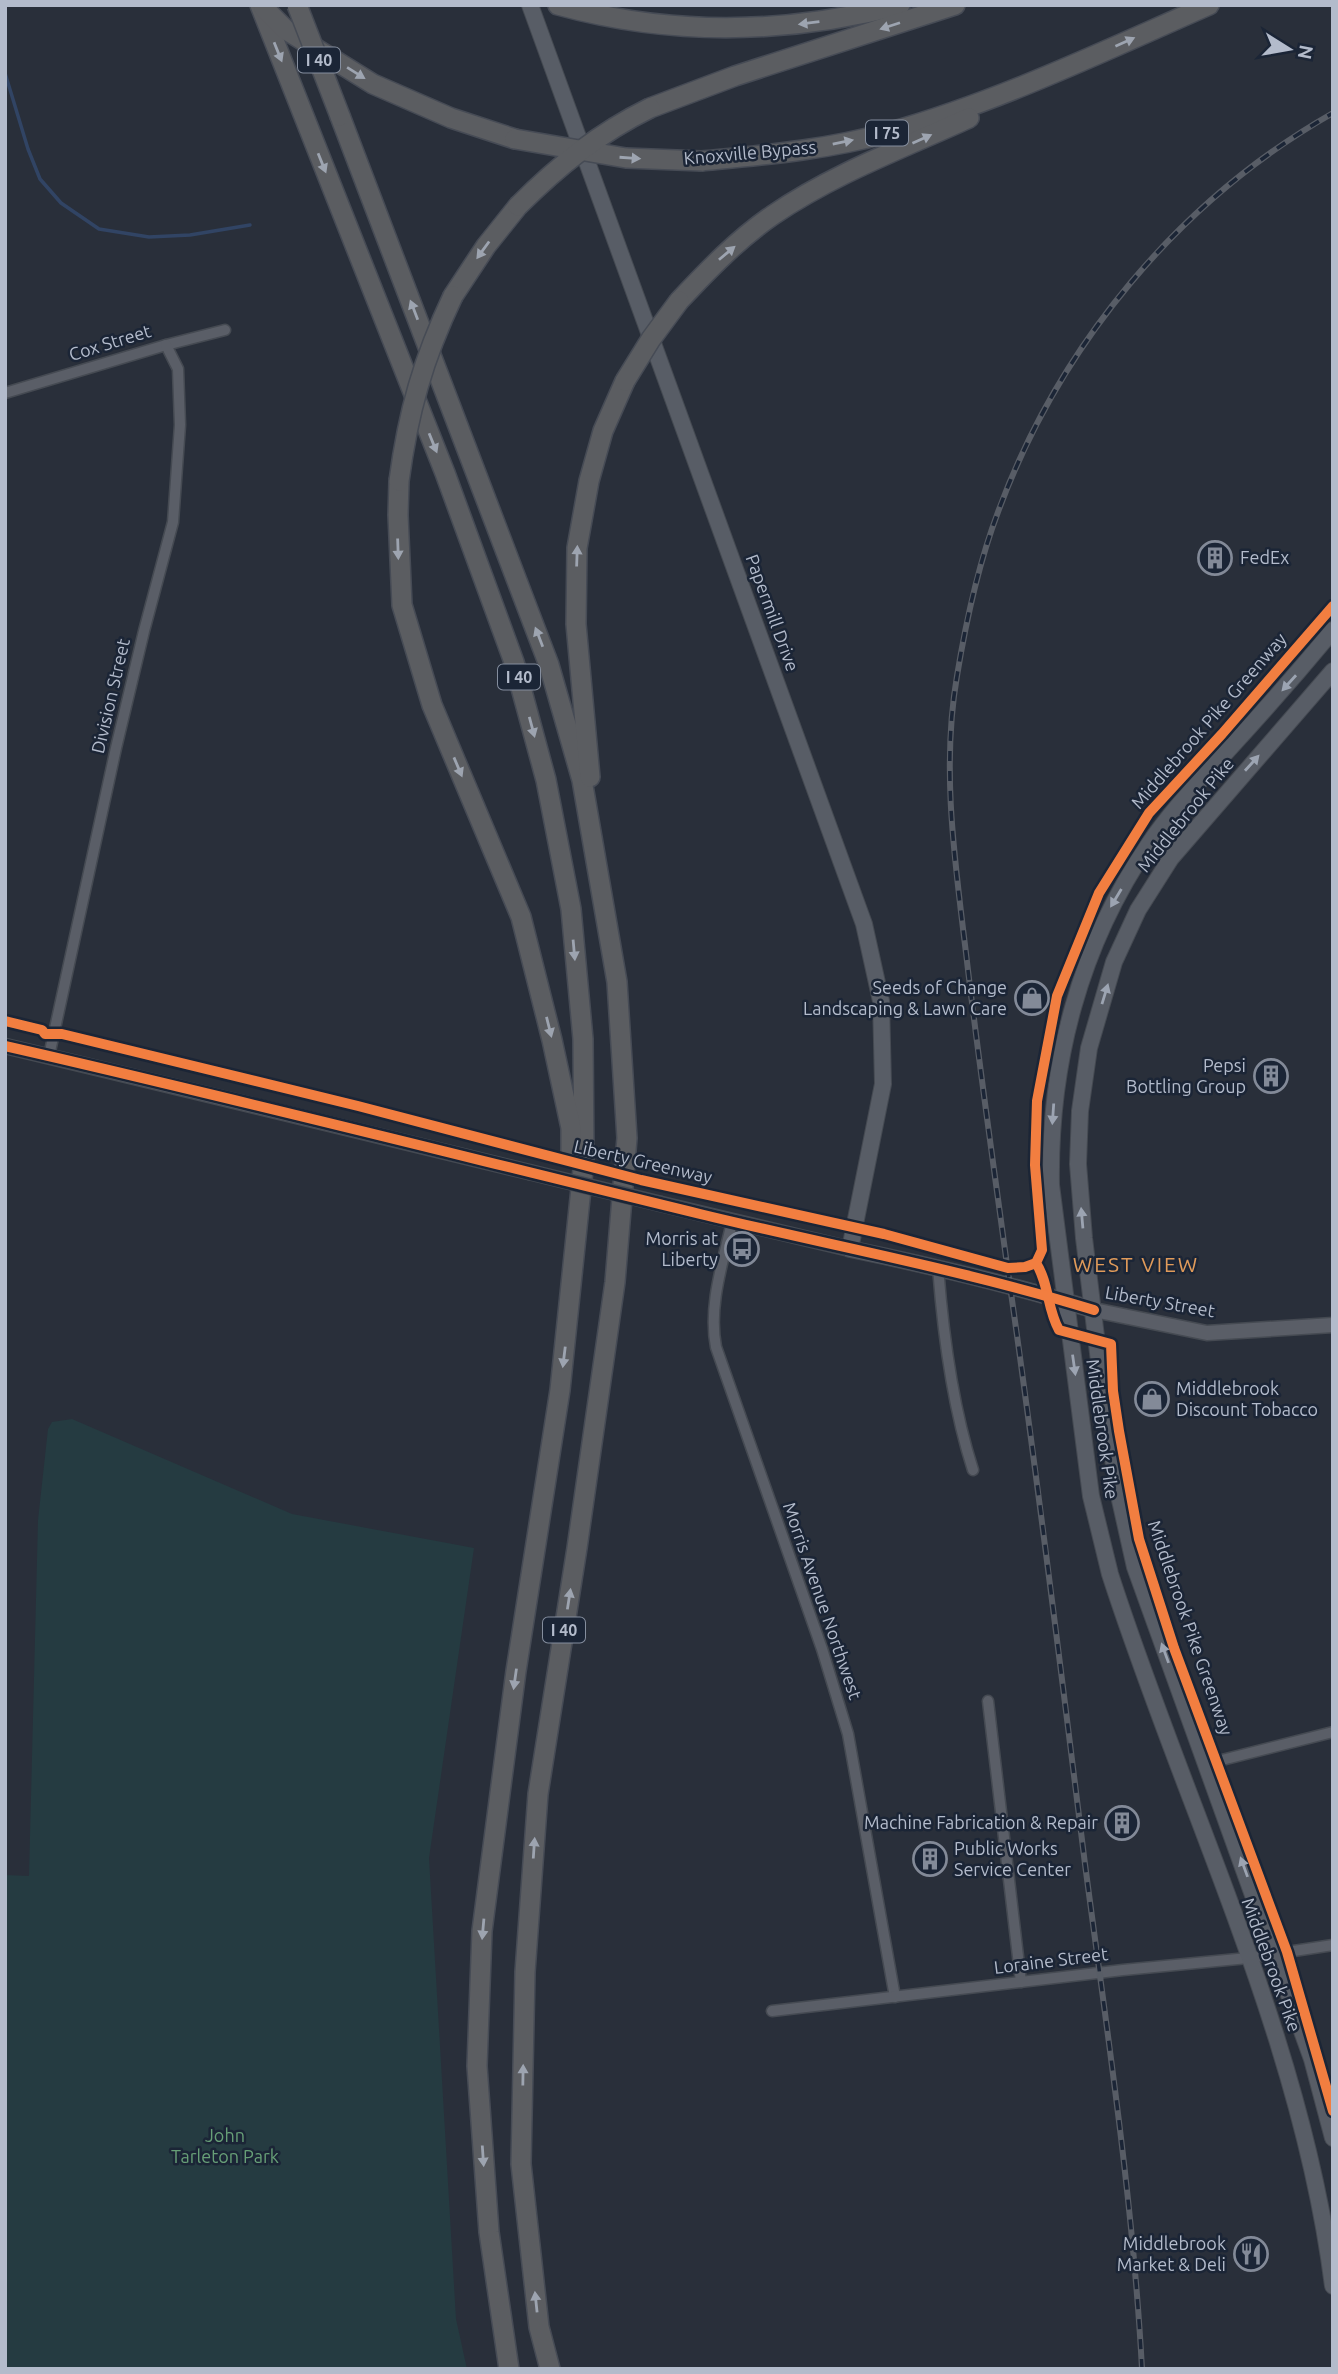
<svg xmlns="http://www.w3.org/2000/svg" width="1338" height="2374" viewBox="0 0 1338 2374" font-family="Ubuntu,sans-serif">
<style>
.green{fill:#253b41}
.lines{fill:none;stroke-linecap:round;stroke-linejoin:round}
.stream{stroke:#314464;stroke-width:3.5}
.minor-casing{stroke:#454a52;stroke-width:13}
.tertiary-casing{stroke:#454a52;stroke-width:17}
.secondary-casing{stroke:#454a52;stroke-width:18}
.motorway-casing{stroke:#464b55;stroke-width:22}
.minor{stroke:#5a5e67;stroke-width:10}
.tertiary{stroke:#5a5e67;stroke-width:14}
.secondary{stroke:#585d66;stroke-width:16}
.motorway{stroke:#5b5d61;stroke-width:19}
.rail-casing{stroke:#585d66;stroke-width:6}
.rail{stroke:#1b2536;stroke-width:3.5;stroke-dasharray:10;stroke-linecap:butt}
.tertiary-bridge-casing{stroke:#454a52;stroke-width:17;stroke-linecap:butt}
.motorway-bridge-casing{stroke:#464b55;stroke-width:22;stroke-linecap:butt}
.tertiary-bridge{stroke:#5a5e67;stroke-width:14}
.motorway-bridge{stroke:#5b5d61;stroke-width:19}
.cycleway-casing{stroke:#1b2536;stroke-width:15}
.cycleway{stroke:#f27e40;stroke-width:10}
.oneway{fill:#9da4b0}
.oneway2{fill:#9ca4b2}
.labels{text-anchor:middle;stroke-width:5;stroke-linejoin:round;paint-order:stroke}
.shield{fill:#1b2536;stroke:#858e9e;stroke-width:2}
.shield-label{font-size:16px;font-weight:bold;fill:#b3bbcb}
.street-label{font-size:18px;fill:#b3bbcb;stroke:#1b2536}
.poi-label{font-size:18px;fill:#b3bbcb;stroke:#1b2536;text-anchor:end}
.park-label{font-size:18px;fill:#679f77;stroke:#1b2536}
.quarter-label{font-size:21px;letter-spacing:2px;fill:#e09b5a;stroke:#1b2536}
</style>
<rect width="100%" height="100%" fill="#292f3a"/>
<!-- green -->
<path class="green" d="M72 1419 292 1514 474 1548 429 1858 456 2319 467 2369H5V1875L29 1876 38 1520 48 1429 52 1422Z"/>
<g class="lines">
<!-- stream -->
<path class="stream" d="M5 73 28 149 40 179 61 203 99 229 149 237 190 235 250 225"/>
<!-- minor casing -->
<g class="minor-casing">
<g id="minor">
<path d="M5 393 166 345 225 330"/>
<path d="M49 1056 116 748 144 631 173 522 180 425 178 369 166 345"/>
<path d="M732 1222C723 1262 708 1306 716 1347L822 1649 848 1734 895 1997"/>
<path d="M938 1267C943 1334 952 1405 973 1470"/>
<path d="M988 1701 1021 1982"/>
<path d="M1206 1764 1333 1732"/>
<path d="M772 2011 1123 1970 1248 1958 1333 1945"/>
</g>
</g>
<!-- tertiary casing -->
<g class="tertiary-casing">
<g id="tertiary">
<path d="M5 1046 529 1172"/>
<path d="M661 1204 850 1249"/>
<path d="M1094 1310 1207 1333 1333 1325"/>
</g>
</g>
<!-- secondary casing -->
<g class="secondary-casing">
<g id="secondary">
<path d="M530 5 864 924 881 1001 883 1084 850 1249C933 1266 1013 1285 1094 1310"/>
<path d="M1333 630C1299 671 1264 711 1228 750 1201 780 1172 810 1149 844 1080 945 1049 1062 1051 1185L1091 1496 1110 1574C1186 1810 1302 2038 1333 2286"/>
<path d="M1333 671 1171 858 1138 910 1114 962 1089 1048 1080 1111 1078 1164 1084 1238 1103 1394 1118 1491 1135 1567 1312 2059 1333 2138"/>
</g>
</g>
<!-- motorway casing -->
<g class="motorway-casing">
<g id="motorway">
<path d="M260 5 445 473 514 662 546 780 571 909 583 1039 584 1160 560 1390 516 1671 482 1931 477 2066 489 2232 509 2369"/>
<path d="M558 5C671 36 787 34 900 5"/>
<path d="M264 8 286 30 373 84 451 118 515 139"/>
<path d="M650 108 735 76 955 5"/>
<path d="M340 116 549 665 582 780 617 982 627 1138 615 1282 577 1548 538 1794 525 1972 521 2164 539 2327 550 2369"/>
<path d="M702 161C764 155 826 150 887 133 998 102 1104 51 1209 5"/>
<path d="M453 296 486 246 518 206"/>
<path d="M679 301C708 270 738 239 773 215 833 174 903 148 969 118"/>
<path d="M399 481 398 515 402 605 432 705 521 917 552 1040 571 1128V1152"/>
<path d="M590 777 576 624 577 548 589 481 603 431 625 381"/>
</g>
</g>
<!-- minor -->
<use href="#minor" class="minor"/>
<!-- tertiary -->
<use href="#tertiary" class="tertiary"/>
<!-- secondary -->
<use href="#secondary" class="secondary"/>
<!-- motorway -->
<use href="#motorway" class="motorway"/>
<!-- rail casing -->
<g class="rail-casing">
<path id="rail" d="M1142 2369C1133 2200 1107 2032 1085 1864 1060 1664 1036 1464 1007 1265 993 1161 978 1057 966 953 955 862 941 768 957 676 966 621 978 565 998 512 1059 346 1178 201 1333 113"/>
</g>
<!-- rail -->
<use href="#rail" class="rail"/>
<!-- tertiary-bridge casing -->
<g class="tertiary-bridge-casing">
<path id="tertiary-bridge" d="M529 1172 661 1204"/>
</g>
<!-- motorway-bridge casing -->
<g class="motorway-bridge-casing">
<g id="motorway-bridge">
<path d="M297 5 340 116"/>
<path d="M515 139 626 158 702 161"/>
<path d="M518 206C558 166 599 133 650 108"/>
<path d="M625 381 651 339 679 301"/>
<path d="M399 481C408 413 423 359 453 296"/>
</g>
</g>
<!-- tertiary-bridge -->
<use href="#tertiary-bridge" class="tertiary-bridge"/>
<!-- motorway-bridge -->
<use href="#motorway-bridge" class="motorway-bridge"/>
<!-- cycleway casing -->
<g class="cycleway-casing">
<g id="cycleway">
<path d="M1333 606 1222 734 1149 813 1099 893 1057 996 1037 1101 1035 1165 1042 1250 1036 1263C1049 1283 1047 1309 1059 1330L1111 1344 1113 1391 1119 1431 1139 1539 1174 1648 1287 1952 1333 2111"/>
<path d="M5 1021 42 1030 45 1034H62L358 1106 641 1180 884 1234 1008 1268 1025 1267 1036 1263"/>
<path d="M5 1046C238 1099 469 1158 700 1214 832 1246 964 1270 1094 1310"/>
</g>
</g>
<!-- cycleway -->
<use href="#cycleway" class="cycleway"/>
</g>
<!-- one-way arrows -->
<defs><path id="oneway-solid" d="M-6-.8H1V-3.2L6.5 0L1 3.2V.8H-6Z" transform="scale(1.75)"/></defs>
<g class="oneway">
<use href="#oneway-solid" transform="translate(809 23) rotate(173)"/>
<use href="#oneway-solid" transform="translate(890 26) rotate(162)"/>
<use href="#oneway-solid" transform="translate(1125 42) rotate(-24)"/>
<use href="#oneway-solid" transform="translate(278 52) rotate(68)"/>
<use href="#oneway-solid" transform="translate(356 73) rotate(32)"/>
<use href="#oneway-solid" transform="translate(922 139) rotate(-24)"/>
<use href="#oneway-solid" transform="translate(843 142) rotate(-12)"/>
<use href="#oneway-solid" transform="translate(630 158) rotate(4)"/>
<use href="#oneway-solid" transform="translate(322 163) rotate(68)"/>
<use href="#oneway-solid" transform="translate(483 250) rotate(126)"/>
<use href="#oneway-solid" transform="translate(727 253) rotate(-40)"/>
<use href="#oneway-solid" transform="translate(414 310) rotate(-111)"/>
<use href="#oneway-solid" transform="translate(433 443) rotate(68)"/>
<use href="#oneway-solid" transform="translate(398 549) rotate(88)"/>
<use href="#oneway-solid" transform="translate(577 556) rotate(-88)"/>
<use href="#oneway-solid" transform="translate(539 637) rotate(-111)"/>
<use href="#oneway-solid" transform="translate(532 727) rotate(75)"/>
<use href="#oneway-solid" transform="translate(458 767) rotate(67)"/>
<use href="#oneway-solid" transform="translate(574 950) rotate(85)"/>
<use href="#oneway-solid" transform="translate(549 1027) rotate(76)"/>
<use href="#oneway-solid" transform="translate(564 1357) rotate(97)"/>
<use href="#oneway-solid" transform="translate(569 1599) rotate(-81)"/>
<use href="#oneway-solid" transform="translate(515 1679) rotate(98)"/>
<use href="#oneway-solid" transform="translate(534 1848) rotate(-86)"/>
<use href="#oneway-solid" transform="translate(483 1929) rotate(95)"/>
<use href="#oneway-solid" transform="translate(523 2075) rotate(-89)"/>
<use href="#oneway-solid" transform="translate(483 2156) rotate(86)"/>
<use href="#oneway-solid" transform="translate(536 2302) rotate(-96)"/>
</g>
<g class="oneway2">
<use href="#oneway-solid" transform="translate(1289 683) rotate(132)"/>
<use href="#oneway-solid" transform="translate(1252 763) rotate(-48)"/>
<use href="#oneway-solid" transform="translate(1116 898) rotate(121)"/>
<use href="#oneway-solid" transform="translate(1105 994) rotate(-73)"/>
<use href="#oneway-solid" transform="translate(1053 1114) rotate(94)"/>
<use href="#oneway-solid" transform="translate(1082 1218) rotate(-95)"/>
<use href="#oneway-solid" transform="translate(1074 1365) rotate(82)"/>
<use href="#oneway-solid" transform="translate(1165 1653) rotate(-110)"/>
<use href="#oneway-solid" transform="translate(1244 1867) rotate(-110)"/>
</g>
<!-- icons -->
<defs>
<g id="building-ring" transform="scale(1.75)"><circle r="9.5" fill="#1b2536" stroke="#838a98" stroke-width="1.5"/><path d="M-4-6H4V6H1V3H-1V6H-4ZM-2.5-4.3h1.7v1.8h-1.7ZM.8-4.3h1.7v1.8H.8ZM-2.5-1h1.7V.8h-1.7ZM.8-1h1.7V.8H.8Z" fill="#838a98"/></g>
<g id="shop-ring" transform="scale(1.75)"><circle r="9.5" fill="#1b2536" stroke="#838a98" stroke-width="1.5"/><path d="M-5-2.5h2.3a2.7 3.5 0 0 1 5.4 0H5L5.5 6h-11ZM-1.5-2.5h3a1.5 2.3 0 0 0-3 0Z" fill="#838a98"/></g>
<g id="bus-ring" transform="scale(1.75)"><circle r="9.5" fill="#1b2536" stroke="#838a98" stroke-width="1.5"/><path d="M-5-6H5V4H4V6H2V4H-2V6H-4V4H-5ZM-3.5-4V0h7V-4ZM-3.5 1.2v1.5H-2V1.2ZM2 1.2v1.5H3.5V1.2Z" fill="#838a98"/></g>
<g id="restaurant-ring" transform="scale(1.75)"><circle r="9.5" fill="#1b2536" stroke="#838a98" stroke-width="1.5"/><path d="M-5-6h1v4h1v-4h1v4h1v-4h1v5L-1.5 .5V6h-2V.5L-5-1ZM5-6V6H3V1.5H1.5Q1.5-4 5-6Z" fill="#838a98"/></g>
</defs>
<g fill-rule="evenodd">
<use href="#building-ring" x="1215" y="558"/>
<use href="#shop-ring" x="1032" y="998"/>
<use href="#building-ring" x="1271" y="1076"/>
<use href="#bus-ring" x="742" y="1249"/>
<use href="#shop-ring" x="1152" y="1399"/>
<use href="#building-ring" x="1122" y="1823"/>
<use href="#building-ring" x="930" y="1859"/>
<use href="#restaurant-ring" x="1251" y="2254"/>
</g>
<g class="labels">
<!-- shield labels -->
<g class="shield">
<rect x="298" y="47.5" width="42" height="25" rx="5"/>
<rect x="866" y="120.5" width="42" height="25" rx="5"/>
<rect x="498" y="664.5" width="42" height="25" rx="5"/>
<rect x="543" y="1617.5" width="42" height="25" rx="5"/>
</g>
<g class="shield-label">
<text x="319" y="66">I 40</text>
<text x="887" y="139">I 75</text>
<text x="519" y="683">I 40</text>
<text x="564" y="1636">I 40</text>
</g>
<!-- street labels -->
<g class="street-label">
<text transform="translate(750 153) rotate(-5)" y="6">Knoxville Bypass</text>
<text transform="translate(110 343) rotate(-17)" y="6">Cox Street</text>
<text transform="translate(772 613) rotate(70)" y="6">Papermill Drive</text>
<text transform="translate(111 696) rotate(-77)" y="6">Division Street</text>
<text transform="translate(1209 721) rotate(-49)" y="6">Middlebrook Pike Greenway</text>
<text transform="translate(1186 815) rotate(-51)" y="6">Middlebrook Pike</text>
<text transform="translate(643 1162) rotate(13)" y="6">Liberty Greenway</text>
<text transform="translate(1160 1302) rotate(10)" y="6">Liberty Street</text>
<text transform="translate(1102 1429) rotate(82)" y="6">Middlebrook Pike</text>
<text transform="translate(822 1601) rotate(71)" y="6">Morris Avenue Northwest</text>
<text transform="translate(1190 1628) rotate(71)" y="6">Middlebrook Pike Greenway</text>
<text transform="translate(1051 1961) rotate(-7)" y="6">Loraine Street</text>
<text transform="translate(1271 1965) rotate(70)" y="6">Middlebrook Pike</text>
</g>
<!-- poi labels -->
<g class="poi-label">
<text x="1240" y="564" text-anchor="start">FedEx</text>
<text x="1007" y="994">Seeds of Change<tspan x="1007" dy="21">Landscaping &amp; Lawn Care</tspan></text>
<text x="1246" y="1072">Pepsi<tspan x="1246" dy="21">Bottling Group</tspan></text>
<text x="718" y="1245">Morris at<tspan x="718" dy="21">Liberty</tspan></text>
<text x="1176" y="1395" text-anchor="start">Middlebrook<tspan x="1176" dy="21">Discount Tobacco</tspan></text>
<text x="1098" y="1829">Machine Fabrication &amp; Repair</text>
<text x="954" y="1855" text-anchor="start">Public Works<tspan x="954" dy="21">Service Center</tspan></text>
<text x="1226" y="2250">Middlebrook<tspan x="1226" dy="21">Market &amp; Deli</tspan></text>
</g>
<!-- park labels -->
<g class="park-label">
<text x="225" y="2142">John<tspan x="225" dy="21">Tarleton Park</tspan></text>
</g>
<!-- quarter labels -->
<g class="quarter-label">
<text x="1136" y="1272">WEST VIEW</text>
</g>
</g>
<!-- border -->
<rect width="1338" height="2374" fill="none" stroke="#b3bbcb" stroke-width="14"/>
<!-- north arrow -->
<g transform="translate(1289 49) rotate(101)" stroke="#1b2536" stroke-width="5" paint-order="stroke">
<path d="M0-5L12 26L0 18L-12 26Z" fill="#b3bbcb"/>
<text y="-10" font-size="19" font-weight="bold" text-anchor="middle" fill="#b3bbcb">N</text>
</g>
</svg>
